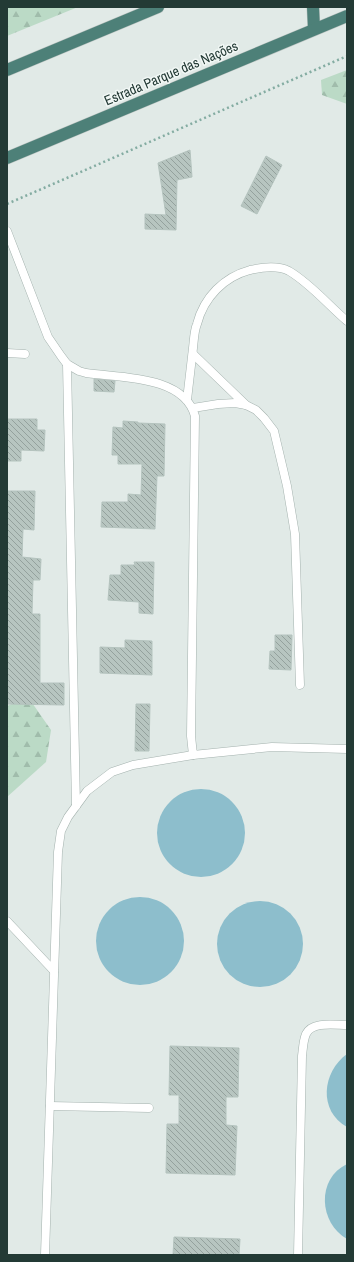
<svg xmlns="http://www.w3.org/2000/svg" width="354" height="1262" viewBox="0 0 354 1262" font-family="'Archivo Narrow',sans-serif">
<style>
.forest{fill:url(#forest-firs)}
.water{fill:#8dbecc}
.building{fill:url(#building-back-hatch);stroke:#b4c3be}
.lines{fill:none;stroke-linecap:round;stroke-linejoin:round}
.service-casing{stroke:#a4b2ae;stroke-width:9}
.trunk-casing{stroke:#bdc4c2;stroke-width:13}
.path{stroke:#84aca2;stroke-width:2.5;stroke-dasharray:2 3;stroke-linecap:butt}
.service{stroke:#fff;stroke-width:8}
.trunk{stroke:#4d8078;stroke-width:12}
.labels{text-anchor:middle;stroke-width:3;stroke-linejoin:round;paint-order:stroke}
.street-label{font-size:14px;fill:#233a35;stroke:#f1f7f5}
</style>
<defs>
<pattern id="forest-firs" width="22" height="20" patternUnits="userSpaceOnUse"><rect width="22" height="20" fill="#bbdac6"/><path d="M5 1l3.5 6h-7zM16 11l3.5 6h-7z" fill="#a0bcab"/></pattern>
<pattern id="building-back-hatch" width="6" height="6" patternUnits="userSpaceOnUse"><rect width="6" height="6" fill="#b7c5c0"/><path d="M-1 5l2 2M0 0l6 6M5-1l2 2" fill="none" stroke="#94a19d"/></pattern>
</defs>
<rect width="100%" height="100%" fill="#e1eae7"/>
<!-- forest -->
<g class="forest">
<path d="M7 7H78L7 36Z"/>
<path d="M347 70V104L322 95 321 80Z"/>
<path d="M28 697 51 730 46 762 7 797V706Z"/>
</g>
<!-- water -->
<g class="water">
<circle cx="201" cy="833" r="44"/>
<circle cx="140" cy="941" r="44"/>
<circle cx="260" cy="944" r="43"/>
<path d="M347 1054V1127C318 1111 322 1072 347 1054Z"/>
<path d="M347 1164V1239C319 1223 316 1179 347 1164Z"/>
</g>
<!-- building -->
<g class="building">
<path d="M190 150 192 177 177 180 176 230 145 229V214L166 215 158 163Z"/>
<path d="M266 156 282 165 257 214 241 206Z"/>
<path d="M94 379 115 381 114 392 94 391Z"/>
<path d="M7 419H37V430H45L44 451 21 450V461H7Z"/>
<path d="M123 421 138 422V423L165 424 164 476H157L155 529 101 527 102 502H128V494L141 495 142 464H118V455H112L113 427 123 428Z"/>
<path d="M7 491H35L34 530 23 529 22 557 41 559 40 580H33L32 614H40V683H64V705L7 704Z"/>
<path d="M134 562H154L153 614 139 613V602L108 600 110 575H121V565H135Z"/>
<path d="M275 635H292L291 670 269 669 270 651H275Z"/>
<path d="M125 640 152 641V675L100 673V647L125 648Z"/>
<path d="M136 704H150L149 751H135Z"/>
<path d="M170 1046 239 1048 238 1097H226V1125L237 1126 235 1175 166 1173 167 1124H179V1095H169Z"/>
<path d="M174 1237 240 1239 239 1255H173Z"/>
</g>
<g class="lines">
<!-- service casing -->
<g class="service-casing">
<g id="service">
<path d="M7 231 48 337 61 356 67 364 79 371 86 373C120 378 184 375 195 416L191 736 193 755 272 747 347 749"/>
<path d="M7 353 25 354"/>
<path d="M193 354 246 405"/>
<path d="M67 364 76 806"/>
<path d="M187 400C189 382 191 365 193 348 194 340 194 331 197 324 204 297 224 277 250 270 263 267 277 265 289 271 311 284 328 305 347 321"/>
<path d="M193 408 218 404 235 403 246 405 256 410 264 418 274 431 287 486 295 534 300 685"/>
<path d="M7 921 54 971"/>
<path d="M50 1106 149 1108"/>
<path d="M45 1255 58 852 61 831 68 817 87 791 112 772 133 765 193 755"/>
<path d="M298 1255 302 1056C303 1049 303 1041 306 1034 312 1021 335 1025 347 1025"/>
</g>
</g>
<!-- trunk casing -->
<g class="trunk-casing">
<g id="trunk">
<path d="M313 7 314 29"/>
<path d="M7 70 158 7"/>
<path d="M7 158 347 16"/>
</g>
</g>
<!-- path -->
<path class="path" d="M7 204 347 56"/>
<!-- service -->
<use href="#service" class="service"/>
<!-- trunk -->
<use href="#trunk" class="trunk"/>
</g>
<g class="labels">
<!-- street labels -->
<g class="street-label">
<text transform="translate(171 73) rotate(-23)" y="5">Estrada Parque das Nações</text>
</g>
</g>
<!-- border -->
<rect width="354" height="1262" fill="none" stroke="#233a35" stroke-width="16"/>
</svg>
